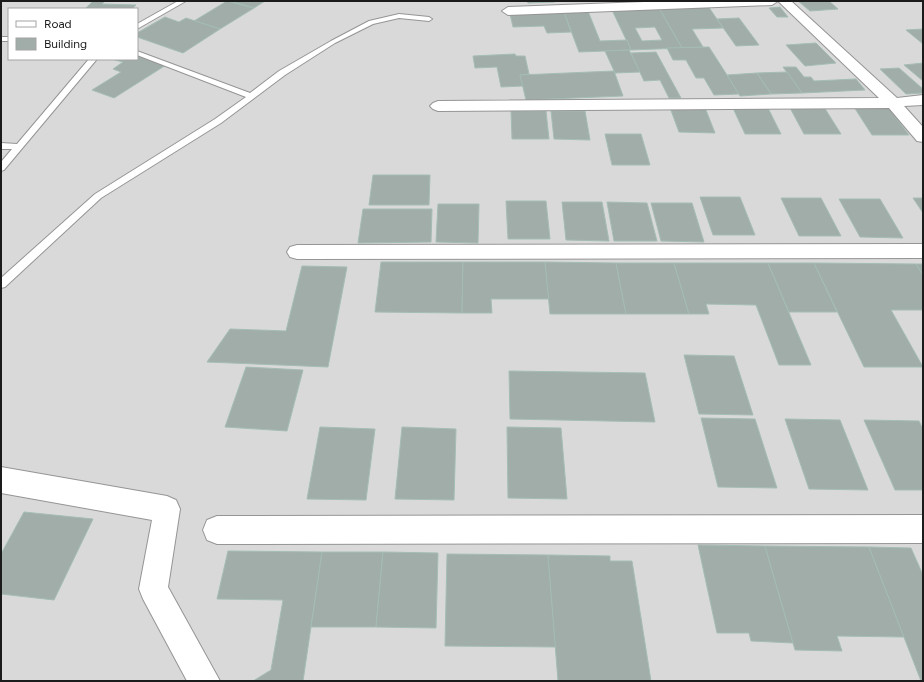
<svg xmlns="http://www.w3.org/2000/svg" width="924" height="682" viewBox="0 0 924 682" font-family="Figtree,sans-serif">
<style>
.residential{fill:#d8d9d8;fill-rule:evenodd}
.building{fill:#a1ada9;stroke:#a4bdb4;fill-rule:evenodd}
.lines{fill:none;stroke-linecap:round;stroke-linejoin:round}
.lane-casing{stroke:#959595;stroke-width:2}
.street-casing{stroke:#959595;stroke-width:2}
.lane{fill:#fff;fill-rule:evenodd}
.street{fill:#fff;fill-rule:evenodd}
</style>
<rect width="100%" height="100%" fill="#e1ecea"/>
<!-- residential -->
<path class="residential" d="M1 1H923V681H1ZM9 9H137V59H9Z"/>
<!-- building -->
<g class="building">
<path d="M93 1H105L102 4 136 5 132 9H85Z"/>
<path d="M227 1 254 8 220 29 194 21Z"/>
<path d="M230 1H265L254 8Z"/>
<path d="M527 1H555V2L528 3Z"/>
<path d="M798 1H829L838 9 810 11Z"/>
<path d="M708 6 723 28 692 29 703 47 682 48 659 8Z"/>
<path d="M780 7 788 17H777L769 8Z"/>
<path d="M659 8 682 48 631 50 612 10ZM655 27 662 40 642 41 635 28Z"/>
<path d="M588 11 600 41 627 40 631 50 579 52 564 12Z"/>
<path d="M564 12 571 32 547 33 544 26 513 27 510 14Z"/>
<path d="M165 17 179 22 186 18 220 29 183 53 137 37V33Z"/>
<path d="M739 18 759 45 736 46 717 19Z"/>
<path d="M923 29V44L906 30Z"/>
<path d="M816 43 836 63 805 66 786 45Z"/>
<path d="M709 47 727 75 739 94 714 95 704 78H696L686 60H673L667 48Z"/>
<path d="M629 50 640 72 615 73 605 51Z"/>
<path d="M656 52 681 98H669L660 80 644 81 631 53Z"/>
<path d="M515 54 516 56H525L529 74 520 75 523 86 501 87 497 67 475 68 473 56Z"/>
<path d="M137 55 166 65 114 98 92 90 121 72 113 69 123 62 115 60 137 59Z"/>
<path d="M923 63V81L904 65Z"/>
<path d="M783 67H796L804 77H811L814 81 856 79 865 90 802 93Z"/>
<path d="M899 68 923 89V93L906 94 880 69Z"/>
<path d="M614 71 623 96 526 100 520 75Z"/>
<path d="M787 72 802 93 771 94 757 73Z"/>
<path d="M757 73 771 94 740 96 727 75Z"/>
<path d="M669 105H704L715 133 679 132Z"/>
<path d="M732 106H767L781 134H745Z"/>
<path d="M789 106 824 107 841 134H804Z"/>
<path d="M854 107H888L909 135H872Z"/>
<path d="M511 111H546L549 139H512Z"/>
<path d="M551 111H585L590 140 554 139Z"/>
<path d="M605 134H641L650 165H612Z"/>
<path d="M373 175H430L429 205H369Z"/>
<path d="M700 197H740L755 235H713Z"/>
<path d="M781 198H821L841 236H799Z"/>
<path d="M913 198H923V213Z"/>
<path d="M839 199H880L903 238 860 237Z"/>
<path d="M506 201H546L550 239H508Z"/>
<path d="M562 202H602L609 241 566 240Z"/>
<path d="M607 202 647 203 657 241H614Z"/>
<path d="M651 203H692L704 242 661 241Z"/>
<path d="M438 204H479L478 243 436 242Z"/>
<path d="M363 209H432L431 242 358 243Z"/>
<path d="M381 262H463L462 313 375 312Z"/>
<path d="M463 262H545L549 299H491L492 313H462Z"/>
<path d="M545 262 616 263 626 314H550Z"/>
<path d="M616 263H674L689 314H626Z"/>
<path d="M674 263H768L811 365H779L756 305 706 304 709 314H689Z"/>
<path d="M768 263H814L837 312H789Z"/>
<path d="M814 263 916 264 923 275V310H891L923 367H864Z"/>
<path d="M916 264H923V275Z"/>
<path d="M302 266 347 267 328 367 207 362 230 329 286 331Z"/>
<path d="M684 355 734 356 753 415 699 414Z"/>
<path d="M246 367 303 370 287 431 225 427Z"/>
<path d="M509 371 645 373 655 422 510 419Z"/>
<path d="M701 418 755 419 777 488 718 487Z"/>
<path d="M785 419 840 420 868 490 809 489Z"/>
<path d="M864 420 919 421 923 429V490H895Z"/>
<path d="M320 427 375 429 366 500 307 499Z"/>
<path d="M402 427 456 429 454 500 395 499Z"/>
<path d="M507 427 561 428 567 499 508 498Z"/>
<path d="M24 512 93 519 54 600 1 594V554Z"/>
<path d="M698 545 765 546 793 643 751 641 749 633H717Z"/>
<path d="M765 546 869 547 904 637 837 636 842 651 795 650Z"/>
<path d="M869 547 911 548 923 575V681H921Z"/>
<path d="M228 551 322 552 303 681H253L271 670 283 600 217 599Z"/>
<path d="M322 552H383L376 627H311Z"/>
<path d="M383 552 438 553 436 628 376 627Z"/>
<path d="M447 554 548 555 556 647 445 646Z"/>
<path d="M548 555 610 556V561H632L651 681H558Z"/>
</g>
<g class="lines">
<!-- lane casing -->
<g class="lane-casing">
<g id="lane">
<path d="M178 1H186L137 29V24Z"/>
<path d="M399 14 429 17 432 19 429 21 399 18 373 24 335 43 285 75 221 123 101 198 5 287 1 288V278L95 194 215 119 246 97 137 55V51L250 93 279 71 331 41 369 21Z"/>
<rect x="1" y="37" width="8" height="4"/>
<path d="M89 59H97L4 170 1 171V162L12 149H1V143L17 144Z"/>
</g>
</g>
<!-- street casing -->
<g class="street-casing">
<g id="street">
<path d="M672 1H791L897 98 923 95V105L904 106 923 127V142L917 141 889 108 438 111 433 109 430 106 433 103 438 101 879 98 778 1 772 5 508 15 502 11 508 7Z"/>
<path d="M923 244V258L297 259 290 257 287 252 290 247 297 245Z"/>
<path d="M1 467 167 496 176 500 180 509 168 587 220 681H187L143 599 139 589 152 520 1 493Z"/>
<path d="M923 515V543L217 544 207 540 203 530 207 520 217 516Z"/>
</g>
</g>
<!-- lane -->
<use href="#lane" class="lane"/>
<!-- street -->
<use href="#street" class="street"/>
</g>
<!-- border -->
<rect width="924" height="682" fill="none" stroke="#1b1b1b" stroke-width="4"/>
<!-- legend -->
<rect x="8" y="8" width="130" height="52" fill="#ffffff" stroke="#a4a4a4"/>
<rect x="16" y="21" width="20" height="6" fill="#ffffff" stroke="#a4a4a4"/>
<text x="44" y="28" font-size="12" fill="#1b1b1b">Road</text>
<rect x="16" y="38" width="20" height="12" fill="#a1ada9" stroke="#a4a4a4"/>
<text x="44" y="48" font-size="12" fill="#1b1b1b">Building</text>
</svg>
